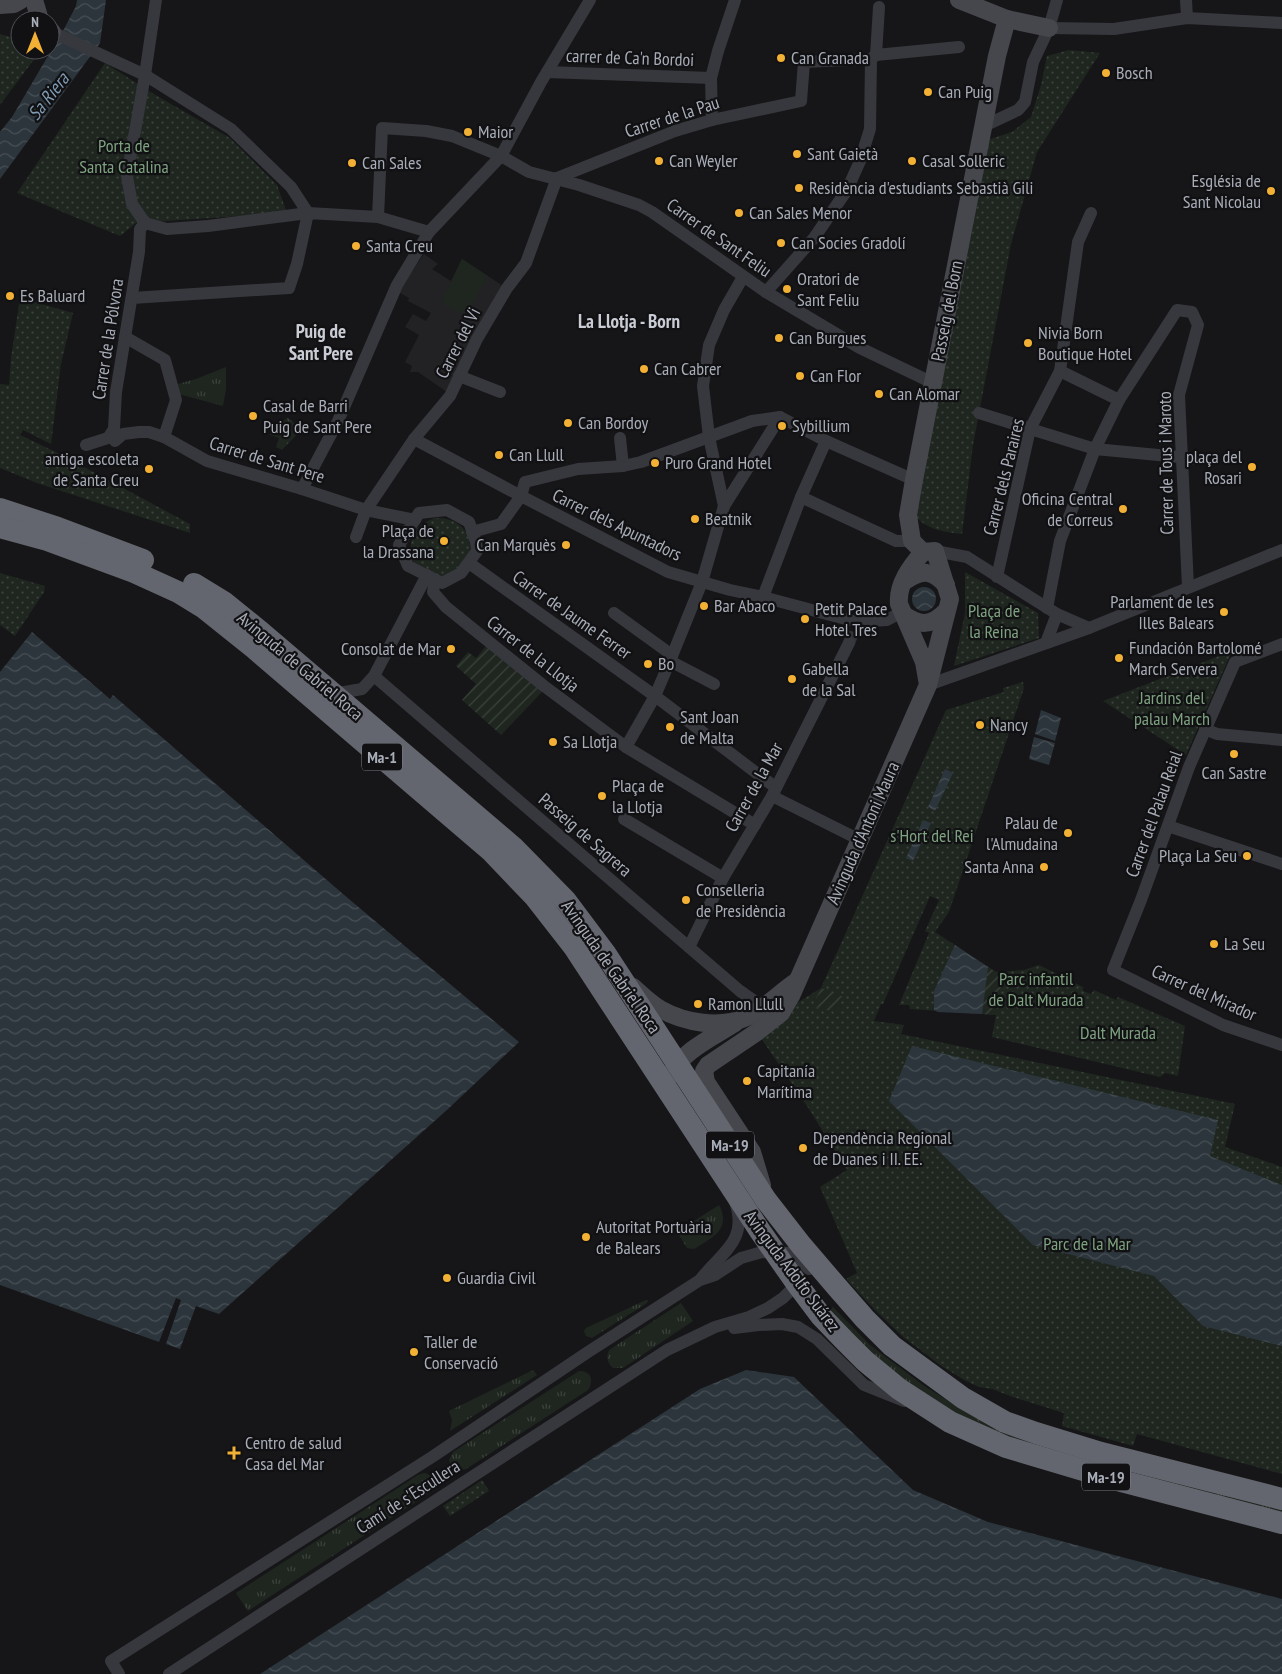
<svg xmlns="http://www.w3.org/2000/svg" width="1282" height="1674" viewBox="0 0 1282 1674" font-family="'PT Sans Narrow',sans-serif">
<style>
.built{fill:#222225}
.grass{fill:url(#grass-tufts)}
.park{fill:url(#park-dots)}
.garden{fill:url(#garden-furrows)}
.pitch{fill:#1e261f}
.water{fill:url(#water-waves)}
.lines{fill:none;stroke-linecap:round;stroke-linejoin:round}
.street-tunnel{stroke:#333438;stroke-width:12;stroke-dasharray:12 6;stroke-linecap:butt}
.street{stroke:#37383d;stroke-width:12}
.secondary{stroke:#45474d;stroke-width:18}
.highway{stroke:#63666e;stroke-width:22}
.poi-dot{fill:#f2b134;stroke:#111113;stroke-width:2}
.labels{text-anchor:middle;stroke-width:4.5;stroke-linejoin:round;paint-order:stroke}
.shield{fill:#111113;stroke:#7b7e86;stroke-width:1}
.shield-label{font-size:16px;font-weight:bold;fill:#a8adb8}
.street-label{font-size:18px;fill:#a8adb8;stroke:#111113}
.poi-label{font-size:18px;fill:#a8adb8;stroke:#111113;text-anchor:start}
.park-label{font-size:18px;fill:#7fa381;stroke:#111113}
.water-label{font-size:19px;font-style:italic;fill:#7f9bb3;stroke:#111113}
.neighbourhood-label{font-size:19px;font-weight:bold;fill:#c9ccd4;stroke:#111113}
</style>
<defs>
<pattern id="grass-tufts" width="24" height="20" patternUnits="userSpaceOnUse" patternTransform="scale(1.25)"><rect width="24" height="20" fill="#1e261f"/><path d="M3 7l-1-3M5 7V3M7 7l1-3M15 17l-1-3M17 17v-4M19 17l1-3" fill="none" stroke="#3c433d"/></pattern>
<pattern id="park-dots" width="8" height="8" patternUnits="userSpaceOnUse" patternTransform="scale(1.25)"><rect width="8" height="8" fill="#1e261f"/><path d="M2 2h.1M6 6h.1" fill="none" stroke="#3c433d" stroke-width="1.8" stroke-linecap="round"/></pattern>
<pattern id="garden-furrows" width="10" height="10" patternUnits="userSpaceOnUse" patternTransform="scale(1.25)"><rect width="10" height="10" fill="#1e261f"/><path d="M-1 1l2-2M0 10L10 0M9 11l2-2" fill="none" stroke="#3c433d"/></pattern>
<pattern id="water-waves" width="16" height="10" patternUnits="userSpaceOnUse" patternTransform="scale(1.25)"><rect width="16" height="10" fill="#2c353c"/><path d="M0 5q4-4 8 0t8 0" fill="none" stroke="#485056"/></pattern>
</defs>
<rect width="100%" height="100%" fill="#161618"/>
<!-- built -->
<path class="built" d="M424 254 438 264 432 269 451 281 462 259 503 286 447 392 418 372H410L412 366 405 362 419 335 405 327 413 314 426 321 431 313 408 301 409 298 398 292Z"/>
<!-- grass -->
<g class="grass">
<path d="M226 367V389L223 406 182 395H177L174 385 196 379Z"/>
<path d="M288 418 302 429 282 450 276 447 279 438 270 435 273 427 283 425V421Z"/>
<path d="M719 1205C732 1229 712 1238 694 1249L687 1248 677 1232Z"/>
<path d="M646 1300H648L647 1303 592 1338 586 1336 584 1331 586 1328Z"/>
<path d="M681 1303 693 1321 623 1368H613C607 1363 606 1357 609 1350Z"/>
<path d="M833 1307 870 1345 923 1385 953 1404 1282 1508V1514L1012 1439 948 1410 890 1370 829 1310Z"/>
<path d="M533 1370 537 1375 450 1431 452 1420 449 1411Z"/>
<path d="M579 1371C591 1371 594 1380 588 1390L466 1469 459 1471 452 1467 449 1460 453 1452Z"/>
<path d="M424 1473C434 1475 437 1484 431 1492L248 1611 236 1593 418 1475Z"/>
</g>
<!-- park -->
<g class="park">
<path d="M0 34 20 40V50H41L0 105Z"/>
<path d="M1069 50 1100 53 1037 152 1011 244 973 445 962 534C944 532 928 530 915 516L984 141 1012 132 1031 117 1041 85 1047 56Z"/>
<path d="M105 63 152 93 230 138 277 185 287 213 136 223 120 236 17 193Z"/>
<path d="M20 298 73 313 61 364 51 444 23 430 20 435 56 452 190 524V533L37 483 0 468V384L9 385 11 358Z"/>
<path d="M434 518C453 517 471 527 470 549 470 553 469 560 466 563 460 569 449 573 442 578 435 574 423 571 417 566 407 557 410 538 417 529 421 524 428 521 434 518Z"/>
<path d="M965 572 1038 613 1039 638 954 666 965 613Z"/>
<path d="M0 573 45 586 44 592 15 636 0 625Z"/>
<path d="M1232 651 1186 755 1103 701Z"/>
<path d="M1023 682 1024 688 949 912 935 932 996 972 1024 970 1039 965 1083 987V991L1091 994 1094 990 1116 1000 1118 997 1185 1026 1178 1076 1165 1073 1160 1077 992 1037 996 1015 910 1009 909 1005H899L929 933 925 931 939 900 930 896 883 1004H881L874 1021 904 1025 901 1034 1235 1104 1225 1147 1282 1167V1474L1137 1434 1133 1446 1062 1426 1064 1413 1013 1397 992 1389 979 1387 966 1381 940 1365 903 1337 876 1311 846 1279 857 1273 820 1187 847 1170 809 1109 757 1032 781 1013 821 988 946 710 1004 692 1003 688Z"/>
<path d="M482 1480 489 1491 450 1516 443 1506Z"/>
</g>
<!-- garden -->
<g class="garden">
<path d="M486 646 542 692 501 735 462 700 476 684 456 666 468 652 476 658Z"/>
<path d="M988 967 996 972H1004L996 1015 982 1014Z"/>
<path d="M821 988 843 997 837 1012 812 1007Z"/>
</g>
<!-- pitch -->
<path class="pitch" d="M462 259 488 276 465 315 441 303Z"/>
<!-- water -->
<g class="water">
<path d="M77 0H106L100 43 0 179V132L12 117 64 29 76 6Z"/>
<circle cx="924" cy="599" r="12"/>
<path d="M32 632 110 699 113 695 343 894 519 1042 448 1109 219 1314 196 1306 180 1349 166 1344 181 1300 176 1298 159 1342 0 1285V672Z"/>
<path d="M1041 710 1061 718 1055 741 1035 734Z"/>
<path d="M1034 737 1055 743 1049 765 1029 759Z"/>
<path d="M945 769 953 773 935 811 928 807Z"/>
<path d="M923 820 931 823 913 861 906 858Z"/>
<path d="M955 945 988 967 982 1014 938 1012 934 1010V991Z"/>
<path d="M912 1046 1218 1120 1210 1156 1282 1185V1346L1203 1326 1154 1276 1033 1245 889 1101Z"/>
<path d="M746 1370 794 1377 913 1490 988 1522 1282 1599V1674H260L700 1389Z"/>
</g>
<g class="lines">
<!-- street-tunnel -->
<path class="street-tunnel" d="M849 643 856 625"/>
<!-- street -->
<g class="street">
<path d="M1186 0 1187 18"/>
<path d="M1049 28 1114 29 1187 18 1282 23"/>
<path d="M52 32 145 75 156 0"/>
<path d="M876 55 879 7"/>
<path d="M547 72 711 78"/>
<path d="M145 75 231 129 291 187 308 213 208 226 167 229 145 223 132 204 127 176Z"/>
<path d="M712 120 711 78 718 51 735 0"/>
<path d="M984 126 1018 110 1025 102 1033 62 1049 28 1057 0"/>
<path d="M557 178 675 131 712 120 801 101 804 62 871 59 876 55 959 47"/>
<path d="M378 217 382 128 426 131 452 136 501 156 529 172 579 185 639 205 652 212 766 292 860 348 933 383"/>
<path d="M766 292 814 238 847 190 860 161 870 129 871 59"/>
<path d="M132 298 289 288 297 264 308 213 378 217 429 232"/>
<path d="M125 337 165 360 176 400 164 437"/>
<path d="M1060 371 1119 400"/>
<path d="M459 376 500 392"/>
<path d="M979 413 1095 449 1200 459"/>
<path d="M780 417 826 441 914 480"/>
<path d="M620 438 623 466"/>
<path d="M414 439 521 496 668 572 730 590 763 597 857 622 887 620 902 612"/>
<path d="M115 441 123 434 139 432H149L164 437 207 461 302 489 366 510 415 520"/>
<path d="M86 445 108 438 114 429 116 392 139 252 140 229 145 223"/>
<path d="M302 489 338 421 397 285 429 232 501 156 541 82 590 0"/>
<path d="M801 497 896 541H912"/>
<path d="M724 506 780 417"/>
<path d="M447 510 469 522 476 542 477 551 461 573 442 583 408 566 399 545 419 513Z"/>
<path d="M472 532 501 524 521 496 525 482 578 469 623 466 641 462 752 421 780 417"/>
<path d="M356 537 366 510 414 439 450 396 477 339 507 288 526 263 557 178"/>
<path d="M935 551 967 557 1057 614 1089 628"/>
<path d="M469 563 655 696 775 787"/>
<path d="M997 577 1030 429 1060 371 1078 242 1091 213"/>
<path d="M435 579 433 592 446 607 544 686 626 747 755 825"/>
<path d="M763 597 801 497 826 441"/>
<path d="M1047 608 1060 541 1095 449 1119 400 1177 310 1192 312 1198 325 1179 395 1188 587"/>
<path d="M614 613 672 655"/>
<path d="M1046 643 1057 614"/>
<path d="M1282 644 1235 662 1189 767 1141 900 1113 970 1223 1025 1282 1045"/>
<path d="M670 661 714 684"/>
<path d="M374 676 740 991C750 998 760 1003 765 1013"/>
<path d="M928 685 1089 628 1282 550"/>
<path d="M333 694 362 689 374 676 427 575"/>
<path d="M1205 729 1217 734 1282 740"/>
<path d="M626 747 655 696 670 661 702 582 724 506 709 437 703 386 709 345 724 310 743 277"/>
<path d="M772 796 860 840"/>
<path d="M624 819 723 878"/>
<path d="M1168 826 1282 864"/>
<path d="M689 947 723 878 772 796 849 643"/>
<path d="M700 1280C720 1253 749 1242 735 1202"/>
<path d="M734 1328 759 1325 782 1324 798 1327 817 1339 864 1385 904 1401"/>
<path d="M119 1674 111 1661 432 1457 588 1352 700 1280 715 1275 741 1258 762 1252 789 1253 795 1256 809 1269"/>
<path d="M169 1674 667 1350 715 1327 749 1317 768 1308 783 1298 801 1280"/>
</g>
<!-- secondary -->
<g class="secondary">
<path d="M34 0 40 20"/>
<path d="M959 0 1007 19 1049 28"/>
<path d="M0 5 14 4 21 0"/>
<path d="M50 30 52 32"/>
<path d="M923 552 912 541 908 515 914 480 997 56 1007 19"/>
<path d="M905 581C922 569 932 570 946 585"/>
<path d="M904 615C920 626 931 626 945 612"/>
<path d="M633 987C642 995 650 1003 660 1009 685 1023 720 1029 747 1017 765 1009 780 992 797 981"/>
<path d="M671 1075C680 1052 715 1036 735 1023"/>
<path d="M762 1185 752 1152 706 1082 704 1071 708 1065 757 1032 781 1013 791 996 928 685 950 599 935 551 923 552C911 566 897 584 899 604L924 662 928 685"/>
</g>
<!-- highway -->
<g class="highway">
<path d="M0 509 58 528 143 560"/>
<path d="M0 527 47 540 134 572 178 592 204 608 254 648 491 851 535 897 574 947 760 1231 797 1284 821 1316 844 1340 865 1361 899 1389 950 1422 1006 1447 1110 1478 1282 1523"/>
<path d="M194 584 225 603 262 633 513 847 566 901 605 953 766 1200 801 1245 837 1287 865 1319 892 1346 963 1398 1005 1422 1036 1433 1101 1453 1282 1499"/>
</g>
</g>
<!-- markers -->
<g class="poi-dot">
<circle cx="781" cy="58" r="5"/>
<circle cx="1106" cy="73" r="5"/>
<circle cx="928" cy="92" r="5"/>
<circle cx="468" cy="132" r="5"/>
<circle cx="797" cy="154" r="5"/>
<circle cx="659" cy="161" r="5"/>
<circle cx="912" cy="161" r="5"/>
<circle cx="352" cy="163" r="5"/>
<circle cx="799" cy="188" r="5"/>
<circle cx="1271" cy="191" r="5"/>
<circle cx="739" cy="213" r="5"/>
<circle cx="781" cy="243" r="5"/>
<circle cx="356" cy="246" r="5"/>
<circle cx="787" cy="289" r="5"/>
<circle cx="10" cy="296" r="5"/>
<circle cx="779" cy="338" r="5"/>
<circle cx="1028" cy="343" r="5"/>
<circle cx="644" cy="369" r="5"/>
<circle cx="800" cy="376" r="5"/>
<circle cx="879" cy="394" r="5"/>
<circle cx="253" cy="416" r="5"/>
<circle cx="568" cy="423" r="5"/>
<circle cx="782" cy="426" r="5"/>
<circle cx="499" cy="455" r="5"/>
<circle cx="655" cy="463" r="5"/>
<circle cx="1252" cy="467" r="5"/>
<circle cx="149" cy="469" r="5"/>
<circle cx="1123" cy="509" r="5"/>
<circle cx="695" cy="519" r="5"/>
<circle cx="444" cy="541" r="5"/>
<circle cx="566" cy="545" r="5"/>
<circle cx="704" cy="606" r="5"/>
<circle cx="1224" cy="612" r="5"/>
<circle cx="805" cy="619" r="5"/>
<circle cx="451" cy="649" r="5"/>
<circle cx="1119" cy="658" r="5"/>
<circle cx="648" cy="664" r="5"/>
<circle cx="792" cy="679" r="5"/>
<circle cx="980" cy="725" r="5"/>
<circle cx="670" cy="727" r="5"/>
<circle cx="553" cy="742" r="5"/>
<circle cx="1234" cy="754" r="5"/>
<circle cx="602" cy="796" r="5"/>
<circle cx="1068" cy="833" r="5"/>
<circle cx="1247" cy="856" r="5"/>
<circle cx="1044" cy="867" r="5"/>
<circle cx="686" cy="900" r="5"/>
<circle cx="1214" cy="944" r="5"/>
<circle cx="698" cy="1004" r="5"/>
<circle cx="747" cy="1081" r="5"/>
<circle cx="803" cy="1148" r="5"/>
<circle cx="586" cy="1237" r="5"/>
<circle cx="447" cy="1278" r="5"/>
<circle cx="414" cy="1352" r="5"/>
<path d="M231.5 1445.5h5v5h5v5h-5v5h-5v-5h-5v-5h5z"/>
</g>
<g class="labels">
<!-- shield labels -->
<g class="shield">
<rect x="362" y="743.5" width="40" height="27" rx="4"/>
<rect x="706" y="1131.5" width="48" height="27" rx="4"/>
<rect x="1082" y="1463.5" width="48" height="27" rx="4"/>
</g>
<g class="shield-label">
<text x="382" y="763">Ma-1</text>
<text x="730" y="1151">Ma-19</text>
<text x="1106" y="1483">Ma-19</text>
</g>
<!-- street labels -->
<g class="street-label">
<text transform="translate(630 58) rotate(2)" y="6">carrer de Ca'n Bordoi</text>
<text transform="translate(672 117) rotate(-18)" y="6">Carrer de la Pau</text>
<text transform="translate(719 238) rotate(35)" y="6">Carrer de Sant Feliu</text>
<text transform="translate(947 311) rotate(-79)" y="6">Passeig del Born</text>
<text transform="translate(108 339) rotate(-81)" y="6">Carrer de la Pólvora</text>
<text transform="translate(458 343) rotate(-63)" y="6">Carrer del Vi</text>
<text transform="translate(267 460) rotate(17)" y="6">Carrer de Sant Pere</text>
<text transform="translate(1166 463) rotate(-91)" y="6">Carrer de Tous i Maroto</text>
<text transform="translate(1004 477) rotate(-76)" y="6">Carrer dels Paraires</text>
<text transform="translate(617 525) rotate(26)" y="6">Carrer dels Apuntadors</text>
<text transform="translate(572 615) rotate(35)" y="6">Carrer de Jaume Ferrer</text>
<text transform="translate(533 654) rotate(38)" y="6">Carrer de la Llotja</text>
<text transform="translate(300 666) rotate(40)" y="6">Avinguda de Gabriel Roca</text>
<text transform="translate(754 787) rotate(-61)" y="6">Carrer de la Mar</text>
<text transform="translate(1154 814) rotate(-70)" y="6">Carrer del Palau Reial</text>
<text transform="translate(863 833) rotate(-66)" y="6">Avinguda d'Antoni Maura</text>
<text transform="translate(585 835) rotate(41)" y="6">Passeig de Sagrera</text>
<text transform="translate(611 967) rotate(55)" y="6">Avinguda de Gabriel Roca</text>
<text transform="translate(1204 993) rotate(24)" y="6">Carrer del Mirador</text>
<text transform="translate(792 1271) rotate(53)" y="6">Avinguda Adolfo Suárez</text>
<text transform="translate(408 1497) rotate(-33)" y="6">Camí de s'Escullera</text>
</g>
<!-- poi labels -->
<g class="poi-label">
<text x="791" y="64">Can Granada</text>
<text x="1116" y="79">Bosch</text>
<text x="938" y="98">Can Puig</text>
<text x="478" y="138">Maior</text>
<text x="807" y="160">Sant Gaietà</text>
<text x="669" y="167">Can Weyler</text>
<text x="922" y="167">Casal Solleric</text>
<text x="362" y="169">Can Sales</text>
<text x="1261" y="187" text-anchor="end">Església de<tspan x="1261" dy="21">Sant Nicolau</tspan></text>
<text x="809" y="194">Residència d'estudiants Sebastià Gili</text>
<text x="749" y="219">Can Sales Menor</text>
<text x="791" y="249">Can Socies Gradolí</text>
<text x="366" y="252">Santa Creu</text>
<text x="797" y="285">Oratori de<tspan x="797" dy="21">Sant Feliu</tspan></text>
<text x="20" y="302">Es Baluard</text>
<text x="1038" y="339">Nivia Born<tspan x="1038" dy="21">Boutique Hotel</tspan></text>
<text x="789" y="344">Can Burgues</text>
<text x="654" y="375">Can Cabrer</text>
<text x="810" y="382">Can Flor</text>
<text x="889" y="400">Can Alomar</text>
<text x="263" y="412">Casal de Barri<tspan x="263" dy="21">Puig de Sant Pere</tspan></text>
<text x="578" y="429">Can Bordoy</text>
<text x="792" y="432">Sybillium</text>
<text x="509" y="461">Can Llull</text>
<text x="1242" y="463" text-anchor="end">plaça del<tspan x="1242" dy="21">Rosari</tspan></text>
<text x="139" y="465" text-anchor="end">antiga escoleta<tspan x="139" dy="21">de Santa Creu</tspan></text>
<text x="665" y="469">Puro Grand Hotel</text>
<text x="1113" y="505" text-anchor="end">Oficina Central<tspan x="1113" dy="21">de Correus</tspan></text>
<text x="705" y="525">Beatnik</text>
<text x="434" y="537" text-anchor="end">Plaça de<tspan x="434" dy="21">la Drassana</tspan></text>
<text x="556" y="551" text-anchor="end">Can Marquès</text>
<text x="1214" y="608" text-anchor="end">Parlament de les<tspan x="1214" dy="21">Illes Balears</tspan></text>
<text x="714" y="612">Bar Abaco</text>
<text x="815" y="615">Petit Palace<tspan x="815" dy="21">Hotel Tres</tspan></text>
<text x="1129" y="654">Fundación Bartolomé<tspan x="1129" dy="21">March Servera</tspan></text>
<text x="441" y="655" text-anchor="end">Consolat de Mar</text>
<text x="658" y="670">Bo</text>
<text x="802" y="675">Gabella<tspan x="802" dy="21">de la Sal</tspan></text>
<text x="680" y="723">Sant Joan<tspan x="680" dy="21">de Malta</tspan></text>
<text x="990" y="731">Nancy</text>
<text x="563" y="748">Sa Llotja</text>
<text x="1234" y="779" text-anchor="middle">Can Sastre</text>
<text x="612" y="792">Plaça de<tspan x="612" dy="21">la Llotja</tspan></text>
<text x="1058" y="829" text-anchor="end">Palau de<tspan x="1058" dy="21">l'Almudaina</tspan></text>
<text x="1237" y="862" text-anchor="end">Plaça La Seu</text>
<text x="1034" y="873" text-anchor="end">Santa Anna</text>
<text x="696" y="896">Conselleria<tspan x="696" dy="21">de Presidència</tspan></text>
<text x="1224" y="950">La Seu</text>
<text x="708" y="1010">Ramon Llull</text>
<text x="757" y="1077">Capitanía<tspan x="757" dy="21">Marítima</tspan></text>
<text x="813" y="1144">Dependència Regional<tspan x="813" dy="21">de Duanes i II. EE.</tspan></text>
<text x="596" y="1233">Autoritat Portuària<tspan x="596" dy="21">de Balears</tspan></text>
<text x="457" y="1284">Guardia Civil</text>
<text x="424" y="1348">Taller de<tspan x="424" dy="21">Conservació</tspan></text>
<text x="245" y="1449">Centro de salud<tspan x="245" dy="21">Casa del Mar</tspan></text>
</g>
<!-- park labels -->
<g class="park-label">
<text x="124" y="152">Porta de<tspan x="124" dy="21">Santa Catalina</tspan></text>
<text x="994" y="617">Plaça de<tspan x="994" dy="21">la Reina</tspan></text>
<text x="1172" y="704">Jardins del<tspan x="1172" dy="21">palau March</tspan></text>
<text x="932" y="842">s'Hort del Rei</text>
<text x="1036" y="985">Parc infantil<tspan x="1036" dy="21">de Dalt Murada</tspan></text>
<text x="1118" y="1039">Dalt Murada</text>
<text x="1087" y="1250">Parc de la Mar</text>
</g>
<!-- water labels -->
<g class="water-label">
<text transform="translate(48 96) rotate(-52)" y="7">Sa Riera</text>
</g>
<!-- neighbourhood labels -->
<g class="neighbourhood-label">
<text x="629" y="328">La Llotja - Born</text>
<text x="321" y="338">Puig de<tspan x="321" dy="22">Sant Pere</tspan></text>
</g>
</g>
<!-- north arrow -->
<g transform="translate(35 35)"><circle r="24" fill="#111113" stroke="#4d4f55"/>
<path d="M0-4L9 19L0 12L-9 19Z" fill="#f2b134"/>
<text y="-8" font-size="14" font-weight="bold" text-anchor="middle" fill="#a8adb8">N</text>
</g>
</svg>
